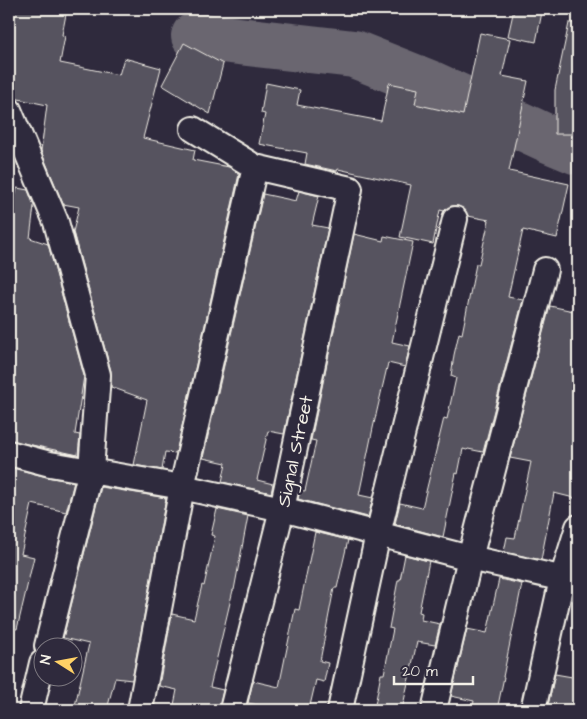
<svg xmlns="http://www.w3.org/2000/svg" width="587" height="719" viewBox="0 0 587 719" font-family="'Architects Daughter',sans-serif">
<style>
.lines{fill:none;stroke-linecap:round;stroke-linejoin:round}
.river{stroke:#6a6670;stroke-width:48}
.building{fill:#56525f;stroke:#f4f1e8}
.minor-casing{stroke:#f4f1e8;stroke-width:28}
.minor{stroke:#2f2a3d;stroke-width:24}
.labels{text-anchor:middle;stroke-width:4.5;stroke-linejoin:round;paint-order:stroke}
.street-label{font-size:19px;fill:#f4f1e8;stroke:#2f2a3d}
</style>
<rect width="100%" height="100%" fill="#2f2a3d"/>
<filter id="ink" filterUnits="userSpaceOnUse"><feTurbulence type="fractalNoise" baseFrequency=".02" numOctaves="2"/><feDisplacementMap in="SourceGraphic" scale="10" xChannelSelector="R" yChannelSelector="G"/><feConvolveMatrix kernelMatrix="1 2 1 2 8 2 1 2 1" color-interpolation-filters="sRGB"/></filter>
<g filter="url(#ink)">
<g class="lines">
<!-- river -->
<path class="river" d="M195 36 354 54 432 85 549 139 578 151"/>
</g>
<!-- building -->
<g class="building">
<path d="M9 9H67L62 35 65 36 60 63 119 75 124 58 161 68 143 138 195 150 193 160 229 167 239 174 176 453 165 452 162 470 134 465 147 400 111 387V371L73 232 79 207 63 204 41 151 47 105 9 97Z"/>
<path d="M514 9H529L542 12 536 42 508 36Z"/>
<path d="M569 23H578V134H555V90Z"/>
<path d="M480 33 510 39 502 76 528 81 509 171 569 184 557 238 523 230 508 297 523 300 483 452 468 449 467 450 463 449 458 474 456 473 443 537 395 524 400 503 422 508 444 418 447 419 456 378 451 376 454 355 459 333 462 334 476 264H479L489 220 468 216 464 209 458 206H452L444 211 440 210 433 244 400 237 411 185 338 169 337 171 305 164 307 153 259 144 265 114 261 113 266 83 300 90 297 105 381 121 389 83 418 89 415 104 463 115Z"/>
<path d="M184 43 223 64 210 114 162 85Z"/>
<path d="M17 188 28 190 34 206 30 238 48 244 84 376 75 434 80 435 78 455 9 440V197L15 198Z"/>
<path d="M299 191 319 196 312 225 328 228 284 434 268 431 257 480 273 484 271 493 222 482 226 463 203 458 263 194 296 201Z"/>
<path d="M354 234 383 241 384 236 413 242 392 342 410 346 405 367 388 363 373 428 359 495 373 498 368 517 298 499 300 490 305 491 316 441 311 440Z"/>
<path d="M550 306 578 312V499L554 493 541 560 504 552 507 537 515 538 531 462 510 458Z"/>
<path d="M9 467 47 477 74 482 66 512 32 504 21 554 34 557 17 629 9 628Z"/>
<path d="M101 487 166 498 132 680 115 678 107 710H74L89 644 63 638Z"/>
<path d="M217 509 248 516 234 590H233L210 687 223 690 219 710 194 706 193 710H173L177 690 159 686 172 614 194 619 202 585 204 586 215 536 211 535Z"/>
<path d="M315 532 348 540 337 588H334L320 661 328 663 324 682 316 680 309 710H283L248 703 253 681 279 687 295 609 299 610Z"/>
<path d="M405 555 429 561 419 612 422 613 421 620 440 624 435 645 417 642 402 710H374L381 674H384L393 629 389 628 398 580H400Z"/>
<path d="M499 579 522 584 503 677H504L497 710H472L474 701 451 696 467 629 487 633Z"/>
<path d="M555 674 578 678V710H547Z"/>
</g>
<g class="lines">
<!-- minor casing -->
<g class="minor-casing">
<g id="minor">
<path d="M9 110 56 222 98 375 91 470 47 646"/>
<path d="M193 129 255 167 350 189 282 509 232 710"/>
<path d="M9 453 50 464 182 487 282 509 470 558 578 582"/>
<path d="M31 710 42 663"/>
<path d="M140 710 182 487 255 167"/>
<path d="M340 710 378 534 455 219"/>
<path d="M434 710 470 558 545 270"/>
<path d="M533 710 562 579 578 527"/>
</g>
</g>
<!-- minor -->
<use href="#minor" class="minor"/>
</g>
</g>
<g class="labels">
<!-- street labels -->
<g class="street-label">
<text transform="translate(294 451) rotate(-78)" y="7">Signal Street</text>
</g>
</g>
<!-- margin -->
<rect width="587" height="719" fill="none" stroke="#2f2a3d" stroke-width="30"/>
<rect x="15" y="15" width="557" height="689" fill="none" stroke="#f4f1e8" stroke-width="2" filter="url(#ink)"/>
<!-- north arrow -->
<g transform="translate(58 662) rotate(281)"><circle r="24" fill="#2f2a3d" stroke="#7e7a81"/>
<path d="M0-4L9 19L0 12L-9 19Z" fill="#ffd166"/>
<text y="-8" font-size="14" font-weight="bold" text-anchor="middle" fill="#f4f1e8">N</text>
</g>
<!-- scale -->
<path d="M394 676v8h79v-8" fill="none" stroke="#f4f1e8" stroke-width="2.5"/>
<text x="402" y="676" font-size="15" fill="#f4f1e8" stroke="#2f2a3d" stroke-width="4" paint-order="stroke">20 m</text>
</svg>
